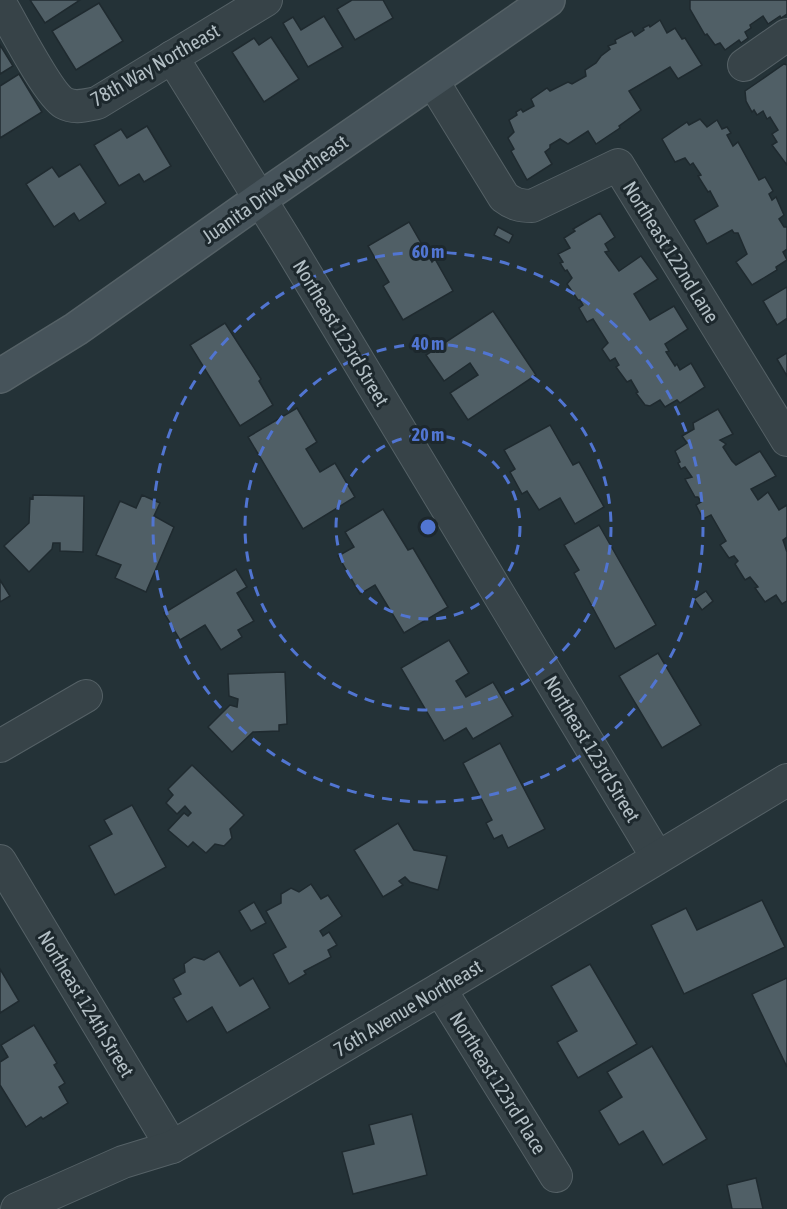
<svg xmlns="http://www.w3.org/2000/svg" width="787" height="1209" viewBox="0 0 787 1209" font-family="'Asap Condensed',sans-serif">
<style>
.building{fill:#505f66;stroke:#1f2a2f;stroke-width:1.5}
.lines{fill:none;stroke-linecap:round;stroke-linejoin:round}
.street-casing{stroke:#556166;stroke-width:34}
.secondary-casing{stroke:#556166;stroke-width:36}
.street{stroke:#374348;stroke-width:32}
.secondary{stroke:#46535a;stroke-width:33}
.ring{fill:none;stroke:#5175d1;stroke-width:3;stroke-dasharray:10 8}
.labels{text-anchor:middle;stroke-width:6;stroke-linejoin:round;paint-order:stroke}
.street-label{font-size:20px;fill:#b2bec4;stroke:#1d282d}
.centre{fill:#5175d1;stroke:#1d282d;stroke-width:3}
.ring-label{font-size:18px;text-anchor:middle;font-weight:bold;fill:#5175d1;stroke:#1d282d;stroke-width:6;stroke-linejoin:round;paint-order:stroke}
</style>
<rect width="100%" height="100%" fill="#243237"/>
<!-- building -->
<g class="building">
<path d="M30 0H80L45 23Z"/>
<path d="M352 0H383L393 18 355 40 337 9Z"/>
<path d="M690 0H787V14L781 18 780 16 768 24 763 16 750 25 751 28 745 32 748 38 741 43 739 40 725 50 720 43 715 45 707 34 705 35 690 9Z"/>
<path d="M99 3 123 41 76 70 52 31Z"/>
<path d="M324 16 343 47 308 67 283 23 293 17 301 30Z"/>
<path d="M660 20 667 33 675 28 682 39 685 38 702 65 678 79 670 67 629 91 641 110 619 126 620 128 596 144 588 131 568 144 560 139 550 145V148L545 152 552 164 527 180 511 151 514 149 508 138 514 132 509 120 517 115 516 112 521 109 523 112 534 106 531 99 547 88 550 91 568 82 572 84 586 76 585 70 596 63 601 56 610 49 608 46 616 43 615 40 632 31 635 36 644 30 643 28 649 25 650 27Z"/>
<path d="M271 37 299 79 264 102 232 52 254 38 259 45Z"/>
<path d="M0 45 13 66 0 74Z"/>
<path d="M784 64 787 65V165L772 145 777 142 772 134 778 130 770 117 767 119 763 111 757 115 754 110 752 112 746 101 745 91Z"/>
<path d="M19 74 42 112 0 138V86Z"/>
<path d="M700 119 707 127 717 120 722 129 727 127 731 133 727 135 733 146 738 142 759 180 765 177 773 191 769 194 772 200 776 197 784 215 779 219 784 227H787V249L783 252 787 260 776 267 777 270 752 285 736 262 747 254 738 233H734L732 230 707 244 694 220 718 206 710 191 708 192 698 176 701 175 693 163 690 165 685 158 675 162 662 139 687 122 689 125Z"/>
<path d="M147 126 171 166 144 182 139 174 119 186 94 145 121 129 127 138Z"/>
<path d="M80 164 106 203 79 221 74 213 54 227 26 184 52 167 59 177Z"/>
<path d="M600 213 615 237 605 244 609 251 605 252 619 271 641 256 658 279 634 294 650 320 674 306 688 329 665 344 669 351 666 352 675 366 677 364 680 370 691 363 705 387 680 403 677 400 665 407 660 400 650 406 645 405 636 393 638 392 631 380 627 382 616 367 619 365 615 358 610 361 602 349 608 343 593 319 587 322 579 308 583 305 580 300H578L567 284 572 278 567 270 565 271 560 263 563 262 558 254 570 248 564 238 575 231 573 229Z"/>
<path d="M409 222 432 262 435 259 453 291 403 320 383 286 389 282 368 246Z"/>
<path d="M498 227 513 235 509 243 494 235Z"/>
<path d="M787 287V320L786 319 777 325 763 301Z"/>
<path d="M493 311 536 375 468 420 450 393 478 375 470 363 444 381 426 355Z"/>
<path d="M225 323 261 379 259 381 273 405 240 426 190 345Z"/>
<path d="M787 353V376L777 359Z"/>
<path d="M297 408 317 442 306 449 320 472 335 463 355 497 303 529 248 437Z"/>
<path d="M718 409 733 434 720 440 726 444 723 447 732 461 736 465 760 451 776 476 751 489 758 500 768 492 779 510 787 505V537L783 540 787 552V601L782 604 776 595 765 602 755 588 758 587 750 577 745 580 735 564 738 561 734 556 729 558 720 545 726 541 711 515 703 519 696 505 701 502 698 497H695L685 479 692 477 685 467 681 469 678 463 680 462 675 451 687 443 682 436 694 429 693 423Z"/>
<path d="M550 425 573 465 579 462 604 507 575 524 560 498 539 510 527 491 522 494 510 472 515 469 504 450Z"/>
<path d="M33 495 84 496 83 552 60 551V543H53L52 549 29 572 4 546 29 523 30 498 33 499Z"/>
<path d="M142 495 160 503 154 516 174 527 146 592 115 578 121 565 96 555 120 501 136 508Z"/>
<path d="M383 509 408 550 413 548 448 607 404 633 375 585 360 594 338 556 354 547 345 532Z"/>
<path d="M599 525 656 625 615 649 574 573 579 570 564 545Z"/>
<path d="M236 569 247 587 237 593 254 621 238 630 242 637 221 650 205 625 180 640 164 613Z"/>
<path d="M0 580 10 596 0 602Z"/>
<path d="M706 591 713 601 702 610 694 599Z"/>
<path d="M449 640 469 673 456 681 466 697 493 682 513 716 473 739 466 728 444 741 401 668Z"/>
<path d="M658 653 701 725 662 748 619 676Z"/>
<path d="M285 672 287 724 279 725V731L253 732 232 752 208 727 230 705 237 707 238 699 229 696 228 674Z"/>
<path d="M500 743 545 829 508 848 502 835 494 839 486 823 492 820 463 763Z"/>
<path d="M192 765 244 815 230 829 232 838 224 846 215 844 206 853 193 842 188 847 168 830 184 813 188 816 191 813 185 806 177 814 166 803 173 795 168 789Z"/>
<path d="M132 805 166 867 115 895 89 846 112 834 104 820Z"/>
<path d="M398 823 414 850 447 856 438 890 410 882 405 877 399 881 403 885 383 897 354 850Z"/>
<path d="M311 884 321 899 328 895 342 916 320 931 323 936 329 932 337 945 328 950 331 957 304 971 306 974 289 984 273 954 286 947 266 911 281 903V894L291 888 299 892Z"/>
<path d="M762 900 785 947 684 994 651 925 686 908 697 930Z"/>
<path d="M254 902 266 923 251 931 239 911Z"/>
<path d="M219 951 240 986 253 978 270 1008 227 1033 212 1007 187 1022 173 998 181 994 173 979 185 972 184 964 194 957 204 960Z"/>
<path d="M590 964 637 1044 578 1078 557 1042 577 1031 551 986Z"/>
<path d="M0 969 19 1001 0 1013Z"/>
<path d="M787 978V1067L752 994Z"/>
<path d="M34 1025 57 1063 54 1065 65 1083 59 1087 68 1103 43 1119 41 1117 26 1127 0 1085V1062L8 1057 1 1045Z"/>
<path d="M652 1046 707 1139 663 1165 643 1131 619 1145 599 1111 622 1097 607 1072Z"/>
<path d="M412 1114 427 1175 353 1194 342 1152 374 1144 369 1125Z"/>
<path d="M756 1178 763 1209H732L727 1185Z"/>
</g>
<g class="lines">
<!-- street casing -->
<g class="street-casing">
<g id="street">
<path d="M0 3C12 23 48 94 64 103 75 109 86 105 97 103L266 0"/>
<path d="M172 57 286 241 657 857"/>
<path d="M744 65 787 35"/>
<path d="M432 80 504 197C513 204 520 206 532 206L618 165 787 440"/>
<path d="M0 746 86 696"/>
<path d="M0 861 172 1147"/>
<path d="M440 989 556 1176"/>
<path d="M17 1209 123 1162 172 1147 440 989 787 780"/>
</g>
</g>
<!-- secondary casing -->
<g class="secondary-casing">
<path id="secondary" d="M0 376 76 329 260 199 548 0"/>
</g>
<!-- street -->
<use href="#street" class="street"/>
<!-- secondary -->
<use href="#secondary" class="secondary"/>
</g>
<!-- distance rings -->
<g class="ring">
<circle cx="428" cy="527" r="92"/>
<circle cx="428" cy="527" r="183"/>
<circle cx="428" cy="527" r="275"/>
</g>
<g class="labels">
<!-- street labels -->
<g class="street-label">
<text transform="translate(155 65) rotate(-30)" y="7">78th Way Northeast</text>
<text transform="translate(275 189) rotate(-35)" y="7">Juanita Drive Northeast</text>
<text transform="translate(671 252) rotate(58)" y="7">Northeast 122nd Lane</text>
<text transform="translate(341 333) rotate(59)" y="7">Northeast 123rd Street</text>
<text transform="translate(592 749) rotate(59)" y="7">Northeast 123rd Street</text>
<text transform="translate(86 1004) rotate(59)" y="7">Northeast 124th Street</text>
<text transform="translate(408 1008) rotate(-31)" y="7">76th Avenue Northeast</text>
<text transform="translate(498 1083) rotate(58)" y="7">Northeast 123rd Place</text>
</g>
</g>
<circle cx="428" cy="527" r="9" class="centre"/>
<g class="ring-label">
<text x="428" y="258">60 m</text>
<text x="428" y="350">40 m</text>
<text x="428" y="441">20 m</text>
</g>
</svg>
